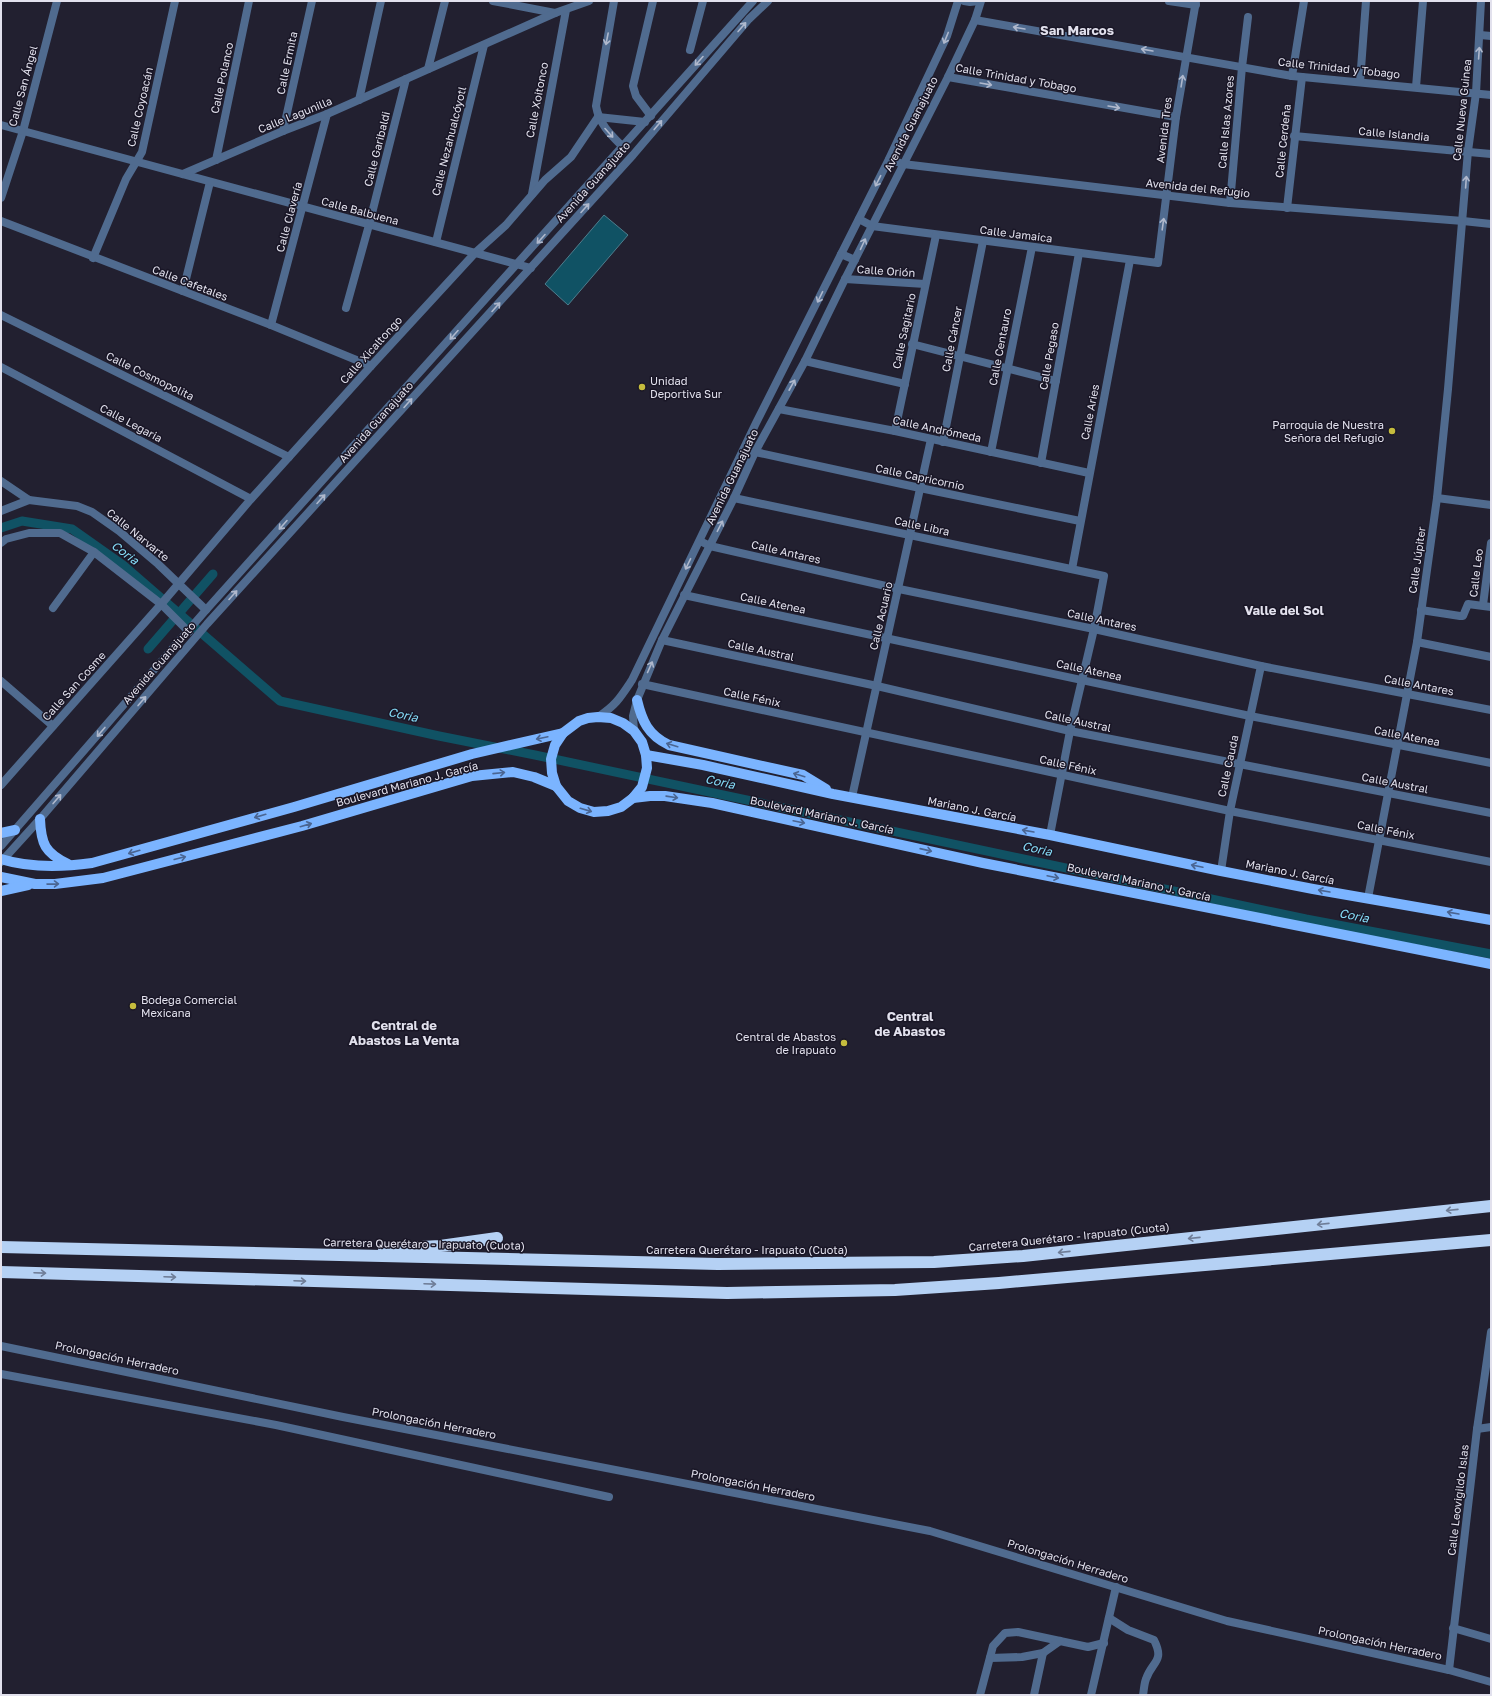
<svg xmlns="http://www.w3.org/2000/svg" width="1492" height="1696" viewBox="0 0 1492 1696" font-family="'Golos Text',sans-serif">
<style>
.water{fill:#105264;stroke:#4f7d8d}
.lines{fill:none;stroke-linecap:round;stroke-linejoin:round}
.canal{stroke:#105264;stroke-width:9}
.minor{stroke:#506b8f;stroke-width:8}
.tertiary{stroke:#506b8f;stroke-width:8}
.primary{stroke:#7bb4ff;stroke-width:10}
.motorway{stroke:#b5d1f4;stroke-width:12}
.oneway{stroke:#afb8cc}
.oneway2{stroke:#4a6592}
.oneway3{stroke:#6f7d97}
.poi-dot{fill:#c5bc3d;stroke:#191626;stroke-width:1.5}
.labels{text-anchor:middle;stroke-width:3;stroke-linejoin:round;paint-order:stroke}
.street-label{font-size:11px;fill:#e2e1ed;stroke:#191626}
.poi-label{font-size:11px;fill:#e2e1ed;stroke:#191626;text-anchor:start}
.water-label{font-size:12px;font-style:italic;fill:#86ddf8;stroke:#191626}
.quarter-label{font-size:13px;font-weight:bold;fill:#e2e1ed;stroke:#191626}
</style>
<rect width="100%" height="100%" fill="#222030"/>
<!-- water -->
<path class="water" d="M604 215 628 235 568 305 545 284Z"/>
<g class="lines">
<!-- canal -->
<g class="canal">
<path d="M1 528 22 521 72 529 123 565 280 701 439 736 535 755 1306 919 1491 954"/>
<path d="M148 649 213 574"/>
</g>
<!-- minor -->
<g class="minor">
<path d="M493 1 555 13"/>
<path d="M1169 1 1196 5"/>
<path d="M975 20 1292 76 1491 95"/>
<path d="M1480 35 1491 36"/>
<path d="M690 50 703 1"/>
<path d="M428 69 445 1"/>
<path d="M1292 76 1304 1"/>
<path d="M948 77 1176 117"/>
<path d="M1360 82 1366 1"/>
<path d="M1416 87 1423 1"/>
<path d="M651 116 636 96 633 86 653 1"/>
<path d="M283 131 312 1"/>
<path d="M1294 136 1491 154"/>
<path d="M216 160 249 1"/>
<path d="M532 194 566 10"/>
<path d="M1 198 23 131 57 1"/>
<path d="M1230 203 1242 67 1248 17"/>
<path d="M1287 208 1302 77"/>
<path d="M859 219 872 226 1158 263 1176 117 1196 1"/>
<path d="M1 221 271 325 371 366"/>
<path d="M1463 221 1491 224"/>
<path d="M436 242 484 45"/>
<path d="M93 258 126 179 142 152 175 1"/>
<path d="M845 279 925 284"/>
<path d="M183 291 210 182"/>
<path d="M346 308 369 225 406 79"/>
<path d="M1 315 289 457"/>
<path d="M271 325 327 114"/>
<path d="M912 344 1056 381"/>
<path d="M805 361 905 384"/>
<path d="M1 367 251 499"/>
<path d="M779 409 895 431 1089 473"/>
<path d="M895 431 936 235"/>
<path d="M943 442 983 241"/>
<path d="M755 452 920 488 1080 521"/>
<path d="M991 452 1032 247"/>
<path d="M1041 463 1079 253"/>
<path d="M1 481 29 500 77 506 92 512 119 531 158 564 206 610"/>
<path d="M734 498 1104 576 1094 629 1070 731 1050 835"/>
<path d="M1437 498 1491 505"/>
<path d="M1 511 29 500"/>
<path d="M700 541 710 546 899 589 1094 629 1261 666 1491 710"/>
<path d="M1 543 6 539 29 533H60L94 552 161 604 189 632"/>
<path d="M1072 569 1130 260"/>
<path d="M684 595 1250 716 1491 763"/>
<path d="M1483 605 1491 543"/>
<path d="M53 608 94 552"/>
<path d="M1421 610 1460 616H1463L1468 604 1491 607"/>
<path d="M662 640 877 686 1070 731 1491 813"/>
<path d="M1417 642 1491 657"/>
<path d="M1 681 53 726"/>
<path d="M642 684 1230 811 1491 862"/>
<path d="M1 785 163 602 251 499 371 366 475 253 506 225 545 180 571 157 598 117"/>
<path d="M852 797 931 439"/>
<path d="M1221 871 1230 811 1261 666"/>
<path d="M1 1346 343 1417 930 1531 1227 1621 1449 1670 1491 1682"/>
<path d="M1 1374 276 1425 609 1497"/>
<path d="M1477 1429 1491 1427"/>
<path d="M1109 1618 1128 1630 1154 1640C1165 1662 1152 1661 1146 1679 1144 1684 1144 1690 1143 1695"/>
<path d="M1453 1628 1491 1639"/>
<path d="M990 1658 1022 1657 1043 1653"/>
<path d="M1449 1670 1477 1429 1491 1332"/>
<path d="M980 1695 993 1646 1005 1633 1018 1632 1088 1647 1104 1643"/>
<path d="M1034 1695 1043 1653 1060 1641"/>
<path d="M1091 1695 1116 1587"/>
</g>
<!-- tertiary -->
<g class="tertiary">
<path d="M614 1 596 106C599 124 611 135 623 147"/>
<path d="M964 1 970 2 979 1"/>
<path d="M359 100 381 1"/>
<path d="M598 117 645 122"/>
<path d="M1 125 531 268"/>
<path d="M889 159 903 164 1230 203 1463 221"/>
<path d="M183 174 283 131 327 114 555 13 589 1"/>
<path d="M841 254 855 260"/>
<path d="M598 717C616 705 620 698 632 680L756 423 889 159 947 36 958 1"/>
<path d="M634 731 633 716 637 700 662 640 734 498 755 452 805 361 845 279 948 77 975 20 981 1"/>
<path d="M1 846 206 610 753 1"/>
<path d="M1 862 40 819 207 624 633 155 749 19 768 1"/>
<path d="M1368 898 1417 642 1437 498 1448 389 1468 151 1476 93 1481 1"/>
</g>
<!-- primary -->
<g class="primary">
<path d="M637 700C642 721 648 735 669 745L803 775 826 789"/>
<path d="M563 733 555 745 551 759 552 773 556 786 568 801 580 808 594 812 608 811 621 807 633 798 650 796H665L712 803 983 863 1491 964"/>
<path d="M646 755 703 765 833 794 1050 835 1221 871 1313 889 1491 920"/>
<path d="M40 819C41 844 45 853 68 864"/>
<path d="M1 833 15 830"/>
<path d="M1 859C30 868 63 867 92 863L294 807 472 754 563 733 579 721 588 718 598 717 611 718 623 723 634 731 642 742 646 755 647 768 642 787 633 798"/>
<path d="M1 877 35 884H55L103 878 302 826 472 776 513 772 534 777 556 786"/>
<path d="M1 891 28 885"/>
</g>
<!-- motorway -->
<g class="motorway">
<path d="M1 1247 718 1264 934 1262 1023 1256 1491 1206"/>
<path d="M384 1249 440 1246 497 1238"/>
<path d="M1 1272 727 1293 895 1290 999 1283 1491 1240"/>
</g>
</g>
<!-- one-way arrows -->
<defs><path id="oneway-shaft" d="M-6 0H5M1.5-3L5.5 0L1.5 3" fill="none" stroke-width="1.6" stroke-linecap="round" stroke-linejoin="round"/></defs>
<g class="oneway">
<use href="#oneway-shaft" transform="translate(742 27) rotate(-49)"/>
<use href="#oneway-shaft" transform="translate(1019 28) rotate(-170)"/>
<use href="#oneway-shaft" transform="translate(946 38) rotate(112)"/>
<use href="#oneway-shaft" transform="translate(607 39) rotate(101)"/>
<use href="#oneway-shaft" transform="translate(1147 50) rotate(-170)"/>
<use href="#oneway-shaft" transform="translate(1479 53) rotate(-86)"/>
<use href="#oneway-shaft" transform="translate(699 61) rotate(132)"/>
<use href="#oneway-shaft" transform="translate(1182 81) rotate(-81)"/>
<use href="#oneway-shaft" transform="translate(986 84) rotate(10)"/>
<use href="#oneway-shaft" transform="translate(1114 107) rotate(10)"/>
<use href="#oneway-shaft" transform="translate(658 125) rotate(-50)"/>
<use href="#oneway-shaft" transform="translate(609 133) rotate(48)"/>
<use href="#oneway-shaft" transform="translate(878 181) rotate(117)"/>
<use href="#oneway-shaft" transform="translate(1466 182) rotate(-86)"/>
<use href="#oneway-shaft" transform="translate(585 208) rotate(-48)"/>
<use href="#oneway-shaft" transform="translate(1163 224) rotate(-82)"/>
<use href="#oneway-shaft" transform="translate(541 239) rotate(132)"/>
<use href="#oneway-shaft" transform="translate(863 244) rotate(-65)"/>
<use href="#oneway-shaft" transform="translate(820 297) rotate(116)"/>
<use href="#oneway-shaft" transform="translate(496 307) rotate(-48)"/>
<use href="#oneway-shaft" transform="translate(454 335) rotate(132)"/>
<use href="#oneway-shaft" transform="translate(792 385) rotate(-61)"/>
<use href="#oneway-shaft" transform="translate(408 403) rotate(-48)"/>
<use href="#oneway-shaft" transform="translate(321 499) rotate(-48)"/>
<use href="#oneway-shaft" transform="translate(283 525) rotate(132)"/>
<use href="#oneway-shaft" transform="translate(720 526) rotate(-63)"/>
<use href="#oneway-shaft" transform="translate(688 564) rotate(116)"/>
<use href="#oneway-shaft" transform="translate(233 595) rotate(-48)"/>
<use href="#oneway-shaft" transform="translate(650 667) rotate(-66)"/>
<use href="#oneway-shaft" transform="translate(142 701) rotate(-49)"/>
<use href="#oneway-shaft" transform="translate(101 732) rotate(131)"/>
<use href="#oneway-shaft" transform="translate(57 799) rotate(-49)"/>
</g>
<g class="oneway2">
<use href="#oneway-shaft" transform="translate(542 738) rotate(168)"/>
<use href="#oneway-shaft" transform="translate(672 745) rotate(-163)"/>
<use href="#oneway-shaft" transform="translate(499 773) rotate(-6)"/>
<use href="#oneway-shaft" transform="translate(799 775) rotate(-163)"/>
<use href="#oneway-shaft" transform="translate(672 797) rotate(8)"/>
<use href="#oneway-shaft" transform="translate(586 810) rotate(16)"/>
<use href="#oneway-shaft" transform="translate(260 816) rotate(164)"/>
<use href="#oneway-shaft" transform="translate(799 822) rotate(12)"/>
<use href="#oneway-shaft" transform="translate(306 825) rotate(-16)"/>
<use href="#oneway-shaft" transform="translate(1028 831) rotate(-170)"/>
<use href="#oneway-shaft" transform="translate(926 850) rotate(13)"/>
<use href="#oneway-shaft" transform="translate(134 852) rotate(164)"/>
<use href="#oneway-shaft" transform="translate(180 858) rotate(-14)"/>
<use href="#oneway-shaft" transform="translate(1197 866) rotate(-168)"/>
<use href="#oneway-shaft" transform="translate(1053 877) rotate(12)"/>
<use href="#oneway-shaft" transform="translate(53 884) rotate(-1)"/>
<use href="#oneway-shaft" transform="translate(1324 891) rotate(-170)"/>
<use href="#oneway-shaft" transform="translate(1453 913) rotate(-170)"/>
</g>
<g class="oneway3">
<use href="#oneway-shaft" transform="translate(1452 1210) rotate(174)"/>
<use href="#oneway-shaft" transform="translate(1323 1224) rotate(174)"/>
<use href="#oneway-shaft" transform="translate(1194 1238) rotate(174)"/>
<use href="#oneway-shaft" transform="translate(1064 1252) rotate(174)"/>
<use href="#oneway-shaft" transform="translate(40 1273) rotate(2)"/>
<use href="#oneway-shaft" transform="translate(170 1277) rotate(2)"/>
<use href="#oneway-shaft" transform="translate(300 1281) rotate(2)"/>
<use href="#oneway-shaft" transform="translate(430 1284) rotate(2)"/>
</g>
<!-- markers -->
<g class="poi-dot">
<circle cx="642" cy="387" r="4"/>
<circle cx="1392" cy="431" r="4"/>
<circle cx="133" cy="1006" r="4"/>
<circle cx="844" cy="1043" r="4"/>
</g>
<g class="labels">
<!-- street labels -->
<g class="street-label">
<text transform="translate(287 63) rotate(-78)" y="4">Calle Ermita</text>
<text transform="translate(1339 68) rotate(6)" y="4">Calle Trinidad y Tobago</text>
<text transform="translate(222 78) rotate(-78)" y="4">Calle Polanco</text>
<text transform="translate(1016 78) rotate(10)" y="4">Calle Trinidad y Tobago</text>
<text transform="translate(23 86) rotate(-75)" y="4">Calle San Ángel</text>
<text transform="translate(537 100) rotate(-79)" y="4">Calle Xoitonco</text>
<text transform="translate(140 107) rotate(-77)" y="4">Calle Coyoacán</text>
<text transform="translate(1462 110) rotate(-84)" y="4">Calle Nueva Guinea</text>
<text transform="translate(295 115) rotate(-22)" y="4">Calle Lagunilla</text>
<text transform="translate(1226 122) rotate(-85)" y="4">Calle Islas Azores</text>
<text transform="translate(911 124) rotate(-63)" y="4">Avenida Guanajuato</text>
<text transform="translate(1164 130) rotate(-83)" y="4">Avenida Tres</text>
<text transform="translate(1394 134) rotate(5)" y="4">Calle Islandia</text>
<text transform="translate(449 141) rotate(-76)" y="4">Calle Nezahualcóyotl</text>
<text transform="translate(1283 141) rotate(-84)" y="4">Calle Cerdeña</text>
<text transform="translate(377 149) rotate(-76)" y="4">Calle Garibaldi</text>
<text transform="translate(593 182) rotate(-48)" y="4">Avenida Guanajuato</text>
<text transform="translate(1198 188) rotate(6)" y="4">Avenida del Refugio</text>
<text transform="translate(360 211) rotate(15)" y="4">Calle Balbuena</text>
<text transform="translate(289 217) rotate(-75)" y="4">Calle Clavería</text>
<text transform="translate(1016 234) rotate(7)" y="4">Calle Jamaica</text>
<text transform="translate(886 271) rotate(4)" y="4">Calle Orión</text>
<text transform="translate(190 283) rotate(21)" y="4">Calle Cafetales</text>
<text transform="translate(904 331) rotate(-78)" y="4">Calle Sagitario</text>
<text transform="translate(952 339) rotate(-79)" y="4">Calle Cáncer</text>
<text transform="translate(1000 347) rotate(-79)" y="4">Calle Centauro</text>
<text transform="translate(371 350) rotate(-48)" y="4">Calle Xicaltongo</text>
<text transform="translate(1049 356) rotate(-80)" y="4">Calle Pegaso</text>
<text transform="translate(150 376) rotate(26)" y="4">Calle Cosmopolita</text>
<text transform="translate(1090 412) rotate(-79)" y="4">Calle Aries</text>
<text transform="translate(376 422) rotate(-48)" y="4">Avenida Guanajuato</text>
<text transform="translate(131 423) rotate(28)" y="4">Calle Legaria</text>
<text transform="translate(937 429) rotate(12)" y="4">Calle Andrómeda</text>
<text transform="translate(732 477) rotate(-64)" y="4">Avenida Guanajuato</text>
<text transform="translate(920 477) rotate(12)" y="4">Calle Capricornio</text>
<text transform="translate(922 526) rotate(12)" y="4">Calle Libra</text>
<text transform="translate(138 535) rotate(39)" y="4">Calle Narvarte</text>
<text transform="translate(786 552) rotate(13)" y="4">Calle Antares</text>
<text transform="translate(1417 560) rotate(-82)" y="4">Calle Júpiter</text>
<text transform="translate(1476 573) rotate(-83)" y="4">Calle Leo</text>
<text transform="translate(773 603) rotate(12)" y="4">Calle Atenea</text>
<text transform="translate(881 616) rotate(-77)" y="4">Calle Acuario</text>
<text transform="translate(1102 620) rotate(12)" y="4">Calle Antares</text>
<text transform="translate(761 650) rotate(12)" y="4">Calle Austral</text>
<text transform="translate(159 663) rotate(-49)" y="4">Avenida Guanajuato</text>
<text transform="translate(1089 670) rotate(12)" y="4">Calle Atenea</text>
<text transform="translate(1419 685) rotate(11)" y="4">Calle Antares</text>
<text transform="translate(74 686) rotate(-48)" y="4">Calle San Cosme</text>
<text transform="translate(752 697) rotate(12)" y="4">Calle Fénix</text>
<text transform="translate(1078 721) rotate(12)" y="4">Calle Austral</text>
<text transform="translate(1407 736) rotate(11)" y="4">Calle Atenea</text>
<text transform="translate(1068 765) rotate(12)" y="4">Calle Fénix</text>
<text transform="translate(1228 766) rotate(-78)" y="4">Calle Cauda</text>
<text transform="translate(1395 783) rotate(11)" y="4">Calle Austral</text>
<text transform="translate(407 784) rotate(-15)" y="4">Boulevard Mariano J. García</text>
<text transform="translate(972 809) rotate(11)" y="4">Mariano J. García</text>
<text transform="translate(822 815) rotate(12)" y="4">Boulevard Mariano J. García</text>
<text transform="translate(1386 830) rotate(11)" y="4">Calle Fénix</text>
<text transform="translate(1290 872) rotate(11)" y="4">Mariano J. García</text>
<text transform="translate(1139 882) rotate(12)" y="4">Boulevard Mariano J. García</text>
<text transform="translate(1069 1237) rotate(-6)" y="4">Carretera Querétaro - Irapuato (Cuota)</text>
<text transform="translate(424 1244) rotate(1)" y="4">Carretera Querétaro - Irapuato (Cuota)</text>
<text x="747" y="1254">Carretera Querétaro - Irapuato (Cuota)</text>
<text transform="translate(117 1358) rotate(12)" y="4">Prolongación Herradero</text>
<text transform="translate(434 1423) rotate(11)" y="4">Prolongación Herradero</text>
<text transform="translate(753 1485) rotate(11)" y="4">Prolongación Herradero</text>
<text transform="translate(1458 1500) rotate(-83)" y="4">Calle Leovigildo Islas</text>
<text transform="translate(1068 1561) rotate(17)" y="4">Prolongación Herradero</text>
<text transform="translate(1380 1643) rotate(12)" y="4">Prolongación Herradero</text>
</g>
<!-- poi labels -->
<g class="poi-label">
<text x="650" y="385">Unidad<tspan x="650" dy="13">Deportiva Sur</tspan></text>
<text x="1384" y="429" text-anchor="end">Parroquia de Nuestra<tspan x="1384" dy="13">Señora del Refugio</tspan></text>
<text x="141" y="1004">Bodega Comercial<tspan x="141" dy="13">Mexicana</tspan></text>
<text x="836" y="1041" text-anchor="end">Central de Abastos<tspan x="836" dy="13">de Irapuato</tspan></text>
</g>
<!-- water labels -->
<g class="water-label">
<text transform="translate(125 553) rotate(37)" y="4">Coria</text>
<text transform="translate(403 715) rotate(12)" y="4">Coria</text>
<text transform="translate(720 782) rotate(12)" y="4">Coria</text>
<text transform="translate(1037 849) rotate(12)" y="4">Coria</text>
<text transform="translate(1354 916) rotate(11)" y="4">Coria</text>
</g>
<!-- quarter labels -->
<g class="quarter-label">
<text x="1077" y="35">San Marcos</text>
<text x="1284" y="615">Valle del Sol</text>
<text x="910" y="1021">Central<tspan x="910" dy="15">de Abastos</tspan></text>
<text x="404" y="1030">Central de<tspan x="404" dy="15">Abastos La Venta</tspan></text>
</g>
</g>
<!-- border -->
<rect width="1492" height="1696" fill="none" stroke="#e2e1ed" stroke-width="4"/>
</svg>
